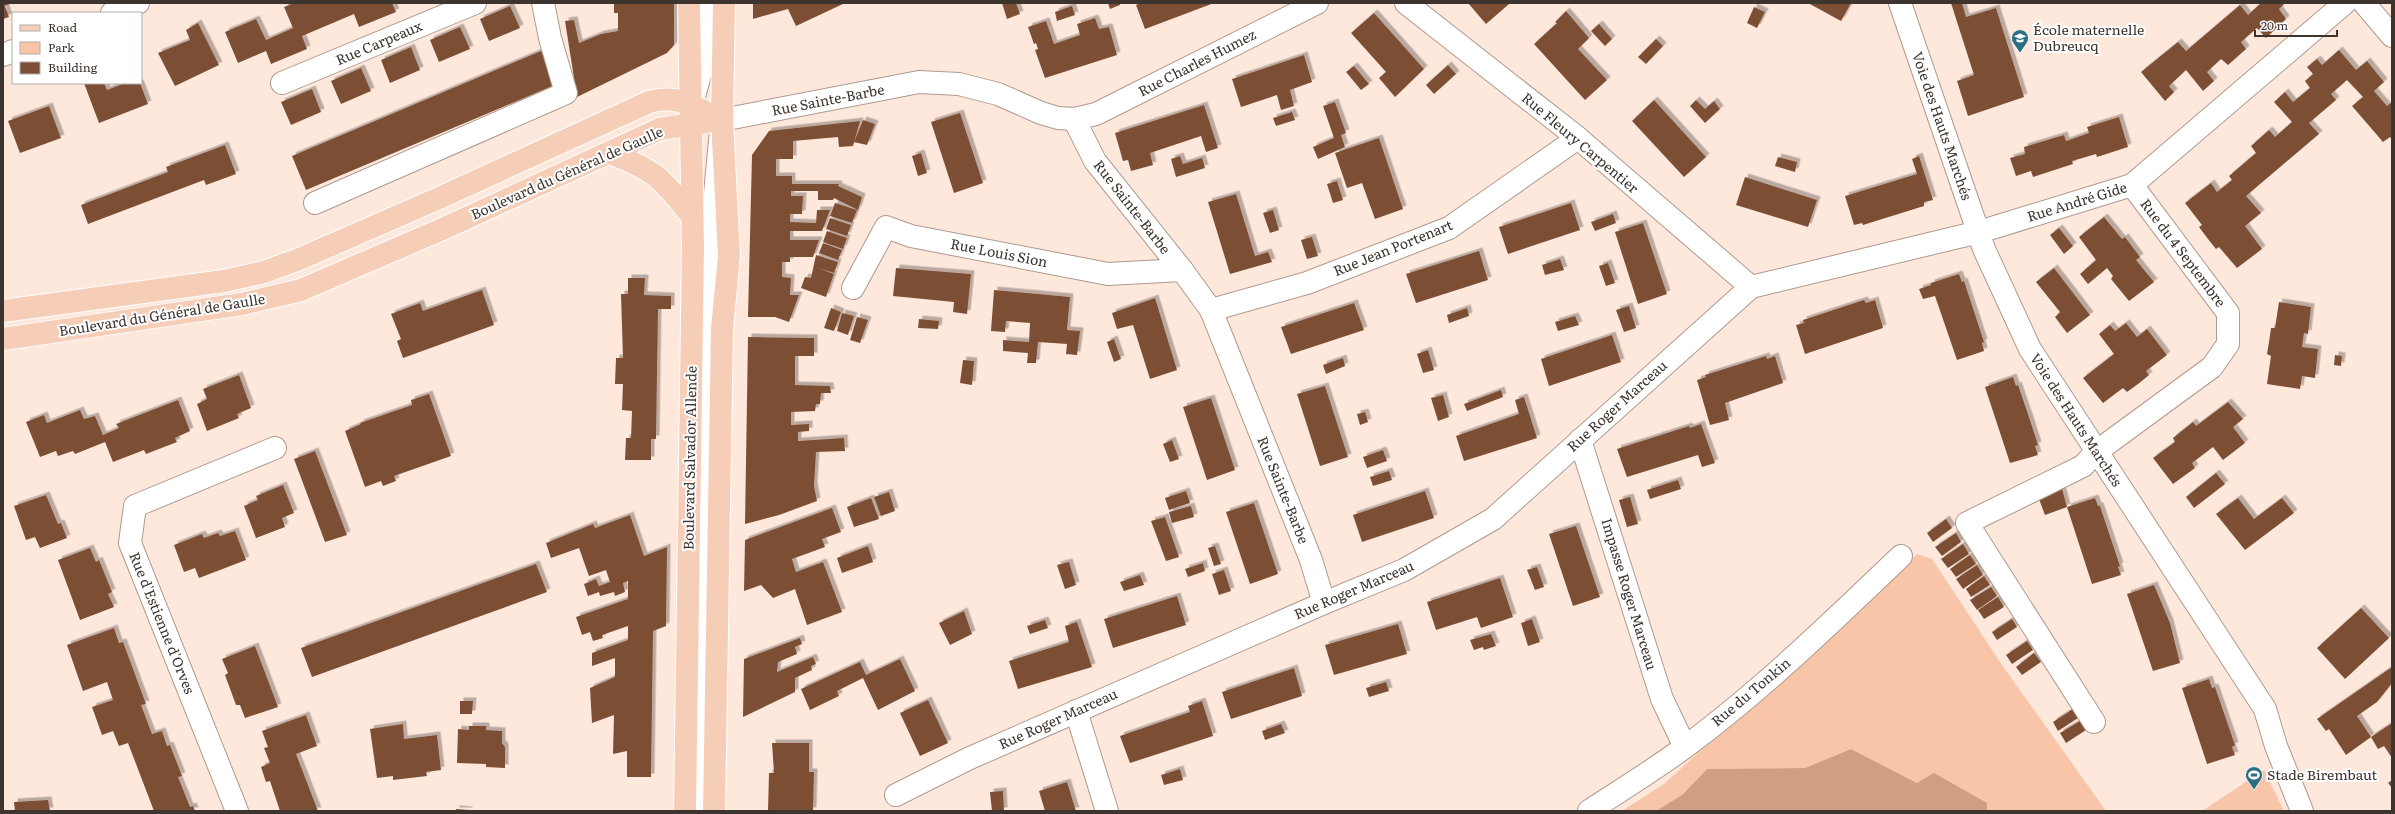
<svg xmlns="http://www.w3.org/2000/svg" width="2395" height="814" viewBox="0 0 2395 814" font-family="Literata,serif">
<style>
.green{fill:#f9c5a9}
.forest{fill:#d19e83}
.building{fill:#7c4f36;filter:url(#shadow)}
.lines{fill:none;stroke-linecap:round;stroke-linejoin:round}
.minor-casing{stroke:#af9a8e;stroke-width:24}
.major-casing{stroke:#fff;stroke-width:24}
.minor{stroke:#fff;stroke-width:22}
.major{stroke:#f6ceb8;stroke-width:22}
.labels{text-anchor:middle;stroke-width:4;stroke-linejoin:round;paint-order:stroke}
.poi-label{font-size:14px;fill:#3d342f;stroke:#fff;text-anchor:start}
.street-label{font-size:14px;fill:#3d342f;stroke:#fff}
</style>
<defs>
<filter id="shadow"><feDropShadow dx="3.5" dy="-3.5" stdDeviation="0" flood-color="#0004"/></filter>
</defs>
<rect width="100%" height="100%" fill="#fee7db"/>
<!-- green -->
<g class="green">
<path d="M1917 554 1932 559 2002 665 2106 811H1987V803L1917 783 1851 749 1805 768 1707 769 1682 795 1656 811H1622L1664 784Z"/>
<path d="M2264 770 2284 811H2202Z"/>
</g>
<!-- forest -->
<path class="forest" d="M1851 749 1917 783 1934 773 1987 803V811H1656L1682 795 1707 769 1805 768Z"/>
<!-- building -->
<g class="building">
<path d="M3 3H12L5 6 9 17 3 19Z"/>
<path d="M294 3H392L396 12 359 27 354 14 302 36 307 49 271 64 266 51 238 63 225 32 256 19 266 40 293 28 284 7Z"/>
<path d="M614 3H674V45L667 53 577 97 565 21 574 20 579 43 601 34 618 31V13H614Z"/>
<path d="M753 3H845L796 26 788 9 753 19Z"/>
<path d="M1002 3H1016L1020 14 1007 19Z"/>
<path d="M1108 3H1120V5L1110 9Z"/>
<path d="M1141 3H1214L1145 29 1136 5Z"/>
<path d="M1468 3H1508L1509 4 1486 24Z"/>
<path d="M1808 3H1851L1841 21Z"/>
<path d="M1951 3H1962L1966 17 1996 8 2024 97 1968 116 1957 81 1974 75Z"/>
<path d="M2261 3H2285L2279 9 2286 19 2266 38 2257 28 2241 42 2246 49 2228 65 2221 59 2207 72 2214 81 2203 91 2186 70 2169 86 2174 92 2165 101 2141 72 2178 42 2186 51 2240 5 2248 15Z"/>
<path d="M510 6 520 28 489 41 480 19Z"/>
<path d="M1072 6 1075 15 1057 21 1055 12Z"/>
<path d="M1754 7 1765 12 1757 28 1747 23Z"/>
<path d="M1566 11 1589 38 1578 49 1607 80 1585 100 1534 44 1557 23 1555 22Z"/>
<path d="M1374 13 1424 69 1395 97 1379 78 1386 72 1351 33Z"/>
<path d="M1095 18 1099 29 1109 27 1117 55 1045 78 1035 50 1038 49 1036 43 1034 44 1028 27 1046 21 1054 44 1080 35 1077 24Z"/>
<path d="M198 23 219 65 175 86 158 53 190 40 186 30Z"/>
<path d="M1599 24 1612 39 1605 46 1591 31Z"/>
<path d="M460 27 470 49 439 62 430 40Z"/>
<path d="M1656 39 1663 46 1646 64 1638 57Z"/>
<path d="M411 47 420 70 390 83 381 60Z"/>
<path d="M2339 50 2356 70 2367 61 2384 82 2374 91 2387 106 2392 102V140L2390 137 2383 142 2352 106 2363 97 2347 80 2331 94 2336 100 2309 123 2319 134 2246 196 2261 213 2245 226 2262 249 2237 268 2219 247 2216 249 2208 239 2199 227 2202 225 2185 203 2211 183 2217 192 2232 180 2229 176 2256 153 2251 146 2269 130 2275 137 2292 122 2274 102 2285 92 2293 102 2310 88 2305 81 2313 74 2307 67 2317 59 2322 65Z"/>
<path d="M541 51 555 85 306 190 292 156Z"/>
<path d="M1304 55 1312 82 1290 90 1294 106 1281 110 1277 95 1241 107 1232 79Z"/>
<path d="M1448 65 1456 74 1434 94 1426 85Z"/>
<path d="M1354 66 1369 84 1361 90 1346 72Z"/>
<path d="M361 68 371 91 341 104 331 81Z"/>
<path d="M84 83H104L107 90 125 83H140L148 104 99 123Z"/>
<path d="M312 89 321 112 291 125 281 102Z"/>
<path d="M1654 100 1706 157 1684 177 1632 121Z"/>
<path d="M1696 100 1705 109 1714 101 1720 109 1705 123 1690 106Z"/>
<path d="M1335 102 1346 133 1341 135 1345 147 1318 159 1313 147 1334 138 1323 106Z"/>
<path d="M1204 105 1218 148 1206 152 1201 136 1150 153 1153 165 1131 171 1128 160 1123 161 1115 133Z"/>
<path d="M49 106 61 138 20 153 8 121Z"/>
<path d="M1292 112 1295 120 1276 126 1273 118Z"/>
<path d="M960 113 983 183 954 193 931 122Z"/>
<path d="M2119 117 2128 147 2097 157 2096 154 2072 161 2073 164 2033 177 2031 171 2016 176 2010 158 2025 154 2024 147 2064 135 2066 141 2089 133 2087 127Z"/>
<path d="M863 120 875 124 867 145 854 142Z"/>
<path d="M860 121 853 146 839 147 838 137 793 141V159H776V176H792V184H839L838 186 862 197 858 210 834 198 833 200H818V191H791V196H803L802 214H790V222L816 223 817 210H830L822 231H790V240H819L813 257H790V262H782V277L791 278 790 295H799L789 322 775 317H748L752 155 769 131Z"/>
<path d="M1379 138 1403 209 1375 219 1362 183 1347 188 1335 153Z"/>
<path d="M225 145 236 174 206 185 204 180 88 224 81 205 168 172 166 167Z"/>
<path d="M921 153 927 173 918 176 912 156Z"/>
<path d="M1180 156 1183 164 1202 158 1205 168 1176 177 1171 159Z"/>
<path d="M1919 156 1933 200 1924 202V206L1863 225 1862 223 1854 225 1845 196 1917 174 1912 159Z"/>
<path d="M1778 157 1797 162 1795 172 1775 166Z"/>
<path d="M1745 177 1817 200 1808 227 1736 205Z"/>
<path d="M1337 181 1343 200 1333 203 1327 184Z"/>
<path d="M1236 194 1255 256 1268 252 1272 262 1230 274 1208 202Z"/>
<path d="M835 203 857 210 852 223 830 216Z"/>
<path d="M1571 203 1580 230 1508 254 1499 227Z"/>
<path d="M1273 210 1279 230 1270 233 1263 213Z"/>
<path d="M1613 214 1616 223 1595 231 1591 222Z"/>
<path d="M2104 217 2122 239 2125 237 2140 257 2136 260 2154 282 2129 301 2111 279 2113 276 2107 268 2088 284 2080 274 2096 260 2079 237Z"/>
<path d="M830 218 851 225 847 236 826 229Z"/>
<path d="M1643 223 1667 294 1638 304 1615 232Z"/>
<path d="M2059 228 2073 246 2064 254 2050 235Z"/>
<path d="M827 231 847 238 843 249 823 242Z"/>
<path d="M1312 237 1318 256 1307 259 1301 240Z"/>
<path d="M823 243 842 250 838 260 819 253Z"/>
<path d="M1479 251 1488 280 1416 303 1406 274Z"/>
<path d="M816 255 838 262 834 273 818 268 834 274 830 285 817 281 830 285 826 297 801 288 805 277 811 278Z"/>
<path d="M1560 259 1564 270 1545 275 1542 265Z"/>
<path d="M1608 263 1615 283 1606 286 1599 266Z"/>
<path d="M896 268 971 274 967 314 953 312 954 302 893 296Z"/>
<path d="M2054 268 2090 315 2067 333 2055 317 2060 312 2036 282Z"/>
<path d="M1959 274 1962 282 1964 281 1984 342 1982 343 1984 351 1957 360 1935 296 1923 299 1919 289 1931 285V283Z"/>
<path d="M628 278H645L644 295 671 296V309H658L656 439H651V460H625L626 438H631L632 411 622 410 623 384H615L616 358H623L621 294H628Z"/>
<path d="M482 290 494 325 403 358 397 341 401 339 391 314 420 303 423 311Z"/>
<path d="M994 290 1070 297 1067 330 1080 331 1077 355 1066 354 1067 344 1038 342 1036 363H1027L1028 353 1003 351V340L1029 342 1030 323 1006 321 1005 332 991 331Z"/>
<path d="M1155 298 1177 370 1150 379 1133 325 1117 329 1112 313Z"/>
<path d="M1864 300 1866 303 1875 300 1883 328 1805 354 1796 325 1804 323 1803 320Z"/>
<path d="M2279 302 2311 307 2308 334 2304 333 2302 347 2318 349 2315 378 2302 376 2300 389 2267 384 2271 356 2267 354 2269 342 2271 328H2275Z"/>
<path d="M1354 303 1364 330 1291 354 1281 327Z"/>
<path d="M1629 306 1636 328 1624 332 1616 310Z"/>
<path d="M831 308 841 312 834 331 824 328Z"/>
<path d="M1467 308 1469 316 1449 323 1447 315Z"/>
<path d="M842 313 854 316 848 335 837 331Z"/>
<path d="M1575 316 1579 325 1558 331 1555 322Z"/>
<path d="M857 317 868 320 860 343 850 340Z"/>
<path d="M919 319 939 321 938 329 918 328Z"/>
<path d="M2126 323 2137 337 2147 329 2167 355 2146 371 2149 375 2138 384 2127 392 2123 388 2103 403 2083 378 2114 354 2099 334 2110 325 2115 331Z"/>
<path d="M1612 335 1621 362 1549 386 1541 359Z"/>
<path d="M748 337 814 338V356H795V385L830 386 831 393H821L820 404H816L815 411 791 412V425L809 424V431L798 432V441L844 438 845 451 816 452 814 486 817 501 779 515 745 524Z"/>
<path d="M1114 339 1121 359 1114 362 1107 342Z"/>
<path d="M1428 350 1434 370 1423 373 1417 354Z"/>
<path d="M2335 355 2342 356 2341 366 2334 365Z"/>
<path d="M1766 356 1767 359 1775 356 1783 383 1725 403 1729 420 1710 425 1697 380 1706 377 1705 375Z"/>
<path d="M1343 358 1345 366 1326 374 1323 365Z"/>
<path d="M963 360 974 361 972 385 960 383Z"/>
<path d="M239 375 251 408 237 414 239 418 207 431 197 404 207 399 203 389Z"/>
<path d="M2013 377 2016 386 2018 385 2029 417 2038 445 2035 446 2038 455 2010 463 1985 387Z"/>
<path d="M1325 386 1348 457 1320 466 1297 394Z"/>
<path d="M1501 390 1503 397 1467 411 1464 404Z"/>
<path d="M429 394 451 456 394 476 396 481 383 486 381 481 365 487 345 431 361 424 360 423 412 405 411 400Z"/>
<path d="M1443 395 1449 417 1438 421 1431 398Z"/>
<path d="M1524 397 1537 438 1464 461 1456 436 1519 414 1515 400Z"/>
<path d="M1211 398 1235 470 1207 480 1183 407Z"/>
<path d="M178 400 190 431 175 438 177 442 146 454 144 450 113 462 105 442 75 454 73 451 58 456 56 451 40 457 26 422 44 415 47 423 80 410 84 419 95 416 103 435 119 428 116 424Z"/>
<path d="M2228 402 2243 419 2233 427 2245 443 2223 460 2213 447 2192 463 2195 468 2173 484 2153 458 2175 442 2173 438 2193 422 2196 426Z"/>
<path d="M1365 412 1368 422 1360 425 1357 414Z"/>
<path d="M1701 424 1715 463 1702 467 1698 455 1627 477 1617 449 1689 426 1690 428Z"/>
<path d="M1172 440 1179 459 1170 462 1163 444Z"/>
<path d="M1383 450 1387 461 1367 468 1363 457Z"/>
<path d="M315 451 347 535 325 542 294 459Z"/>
<path d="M1389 471 1392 480 1373 486 1370 477Z"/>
<path d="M2216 473 2225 484 2194 508 2186 497Z"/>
<path d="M1678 480 1681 489 1650 499 1647 490Z"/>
<path d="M283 485 294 513 282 518 285 527 256 538 244 506 258 500 256 496Z"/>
<path d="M2062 489 2067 507 2095 498 2098 506H2100L2120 566 2118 567 2121 575 2092 584 2067 507 2045 515 2039 499Z"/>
<path d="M1186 491 1190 503 1169 510 1165 498Z"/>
<path d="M1425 491 1434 518 1362 542 1353 515Z"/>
<path d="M889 492 895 511 881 516 874 497Z"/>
<path d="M46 495 58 524 61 523 67 538 40 548 35 537 26 540 14 506Z"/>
<path d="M1630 497 1638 524 1627 527 1619 500Z"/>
<path d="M871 498 879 519 854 527 847 507Z"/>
<path d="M2238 498 2254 519 2282 498 2294 513 2245 550 2216 514Z"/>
<path d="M1254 503 1278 574 1250 584 1226 512Z"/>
<path d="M1191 506 1194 517 1172 523 1169 512Z"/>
<path d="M832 508 841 532 822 539 825 547 792 559 796 572 823 562 842 612 807 625 795 589 773 598 761 585 744 591 745 540Z"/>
<path d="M630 515 644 556 667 547 666 626 653 631 651 777H627V751L613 754 614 715 592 723 590 688 615 677V658L592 666V653L628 640V626L602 635 603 638 593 641 590 632 582 635 576 617 628 599V581L623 583 625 592 615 596 614 592 600 596 599 592 588 596 584 584 596 579 599 586 610 582 606 570 589 576 579 548 551 558 546 543 593 524 595 528Z"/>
<path d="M1165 517 1179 557 1166 561 1151 521Z"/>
<path d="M1946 519 1952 528 1933 542 1927 533Z"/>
<path d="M1576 526 1600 597 1573 606 1549 534Z"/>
<path d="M235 531 246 560 199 578 195 568 184 572 174 545 202 534 204 538 218 533 220 536Z"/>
<path d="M1956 533 1961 542 1942 556 1935 547Z"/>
<path d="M1963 544 1969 554 1948 568 1941 559Z"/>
<path d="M868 546 873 562 842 573 837 558Z"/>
<path d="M1215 546 1221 564 1214 566 1208 548Z"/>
<path d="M90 548 96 562 99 560 112 592 108 594 114 607 80 620 58 560Z"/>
<path d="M1970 555 1976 564 1956 577 1950 569Z"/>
<path d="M1069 562 1076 585 1065 589 1057 565Z"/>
<path d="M1203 563 1205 571 1188 577 1185 569Z"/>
<path d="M536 564 547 592 312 677 301 648Z"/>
<path d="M1977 565 1983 575 1963 589 1956 579Z"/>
<path d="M1537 567 1544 587 1535 590 1527 570Z"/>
<path d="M1224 570 1231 591 1219 595 1212 574Z"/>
<path d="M1140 575 1144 585 1124 591 1120 582Z"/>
<path d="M1984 576 1990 585 1971 597 1966 589Z"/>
<path d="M1500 578 1513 617 1481 628 1477 617 1436 630 1427 602Z"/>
<path d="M2154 585 2170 623 2180 663 2153 671 2127 594Z"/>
<path d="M1991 587 1997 596 1977 610 1970 600Z"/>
<path d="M1177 596 1186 625 1113 648 1104 619Z"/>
<path d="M1998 597 2004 607 1984 619 1978 610Z"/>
<path d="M2361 608 2389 638 2345 679 2317 648Z"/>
<path d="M964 611 972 634 950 645 939 623Z"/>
<path d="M1532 619 1540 642 1528 646 1521 623Z"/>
<path d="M2012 619 2017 627 1997 640 1992 632Z"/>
<path d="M1045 620 1048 628 1030 634 1027 626Z"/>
<path d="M1077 622 1092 667 1018 689 1009 661 1069 642 1065 626Z"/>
<path d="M1398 624 1407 654 1334 675 1325 645Z"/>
<path d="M114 628 119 643 123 642 146 704 141 705 152 734 162 731 167 746 170 745 182 776 178 777 190 807 193 806 195 811H154L128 743 119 746 113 731 102 735 92 707 113 700 107 682 83 691 67 645Z"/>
<path d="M1491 634 1496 646 1484 650 1483 647 1474 650 1470 640Z"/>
<path d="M800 638 802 644 795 647 797 654 778 662 777 672 813 657 816 664 811 666 812 670 795 678V692L743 717 744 659Z"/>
<path d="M2027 641 2033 650 2012 664 2006 655Z"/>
<path d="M255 646 278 707 245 718 240 705H236L225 675 228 673 222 659Z"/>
<path d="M2034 653 2041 662 2022 675 2016 667Z"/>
<path d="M900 659 915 691 878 710 863 678 837 691 839 696 810 710 801 689 860 662 866 675Z"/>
<path d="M2392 667V683L2377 702 2357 716 2371 737 2346 755 2329 729 2326 731 2317 719Z"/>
<path d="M1294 668 1302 696 1231 719 1222 692Z"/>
<path d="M2209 679 2212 688 2215 687 2235 745 2232 747 2235 755 2207 764 2182 688Z"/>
<path d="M1386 682 1389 691 1369 697 1366 688Z"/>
<path d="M928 700 948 743 920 756 900 713Z"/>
<path d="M460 701H473L472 714H460Z"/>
<path d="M1202 701 1213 736 1130 763 1120 736 1190 712 1188 706Z"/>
<path d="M2073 709 2078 718 2058 731 2053 722Z"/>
<path d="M306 715 317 746 296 754 318 811H280L270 781 266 782 261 767 270 763 264 748 268 747 262 731Z"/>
<path d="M2080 721 2086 730 2066 743 2060 733Z"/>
<path d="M2392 723V758L2384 746 2378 749 2371 737Z"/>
<path d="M403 724 404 739 437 735 441 770 426 772 427 776 393 780V776L377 778 370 729Z"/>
<path d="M1281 724 1285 733 1265 740 1262 731Z"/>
<path d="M469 726H486V730L502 731V743L505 747V768L486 767V764L457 763 458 729 469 730Z"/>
<path d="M772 743H809V772H814L813 811H768L769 773H774Z"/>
<path d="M1180 769 1183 780 1164 785 1161 775Z"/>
<path d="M2392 780V788L2388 783Z"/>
<path d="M1067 782 1076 811H1045L1039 791Z"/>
<path d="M1003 791 1004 811H992L990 792Z"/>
<path d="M48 800 50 811H15L14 802Z"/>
<path d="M456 809 469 810V811H456Z"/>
</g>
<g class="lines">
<!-- minor casing -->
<g class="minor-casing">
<g id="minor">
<path d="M1406 3 1578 138 1751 287"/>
<path d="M1900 3 1984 249 2030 349 2265 709 2276 746 2302 811"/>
<path d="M2364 3 2392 36"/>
<path d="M112 13 138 3"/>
<path d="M3 55 13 51"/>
<path d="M282 83 475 3"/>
<path d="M693 100 710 38V3"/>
<path d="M1074 119 1095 161 1182 270 1211 310 1311 560 1324 603"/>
<path d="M315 203 566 93 550 38 543 3"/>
<path d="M853 288 886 227 911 236 1108 274 1182 270"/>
<path d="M1211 310 1307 283 1449 228 1578 138"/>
<path d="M1580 440 1662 699 1685 747"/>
<path d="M1076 711 1107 811"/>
<path d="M2094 722 1967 523 2083 466 2096 452 2212 367 2228 344V313L2132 185"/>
<path d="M896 795 970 758 1324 603 1404 570 1493 519 1751 287 1979 232 2132 185 2345 3"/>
<path d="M237 811 130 543 135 506 275 448"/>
<path d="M699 811 709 257 722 120 919 82 959 84 998 94 1041 113 1058 118 1074 119 1096 114 1317 3"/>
<path d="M1589 811C1621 790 1654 770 1685 747 1762 690 1832 622 1901 556"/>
</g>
</g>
<!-- major casing -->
<g class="major-casing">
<g id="major">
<path d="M610 153C654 170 662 178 691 215"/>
<path d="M3 311 224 281 264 272 297 260 437 199 649 102C670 96 684 101 704 111"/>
<path d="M3 339 242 304 301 290 447 227 660 129 707 122"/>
<path d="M685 811 693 247 689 3"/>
<path d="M714 811 722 329 729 256 722 120 724 3"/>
</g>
</g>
<!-- minor -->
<use href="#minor" class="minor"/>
<!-- major -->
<use href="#major" class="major"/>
</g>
<!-- icons -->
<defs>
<g id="school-pin" transform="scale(0.9)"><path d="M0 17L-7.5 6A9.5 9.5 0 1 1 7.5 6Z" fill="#2b6f80" stroke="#fff"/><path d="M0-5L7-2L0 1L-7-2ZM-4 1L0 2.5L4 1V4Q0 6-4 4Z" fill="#fff"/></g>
<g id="stadium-pin" transform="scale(0.9)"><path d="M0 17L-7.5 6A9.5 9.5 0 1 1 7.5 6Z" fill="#2b6f80" stroke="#fff"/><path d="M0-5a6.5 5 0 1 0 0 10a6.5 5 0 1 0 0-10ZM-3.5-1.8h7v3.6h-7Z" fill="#fff"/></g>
</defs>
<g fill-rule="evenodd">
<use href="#school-pin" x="2020" y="38"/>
<use href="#stadium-pin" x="2254" y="775"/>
</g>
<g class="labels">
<!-- poi labels -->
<g class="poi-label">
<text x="2033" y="35">École maternelle<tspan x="2033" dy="16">Dubreucq</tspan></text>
<text x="2267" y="780">Stade Birembaut</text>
</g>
<!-- street labels -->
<g class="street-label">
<text transform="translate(379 43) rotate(-23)" y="5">Rue Carpeaux</text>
<text transform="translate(1197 63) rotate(-27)" y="5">Rue Charles Humez</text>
<text transform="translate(828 100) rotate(-11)" y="5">Rue Sainte-Barbe</text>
<text transform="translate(1942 126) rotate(71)" y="5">Voie des Hauts Marchés</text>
<text transform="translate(1580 143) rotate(40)" y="5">Rue Fleury Carpentier</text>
<text transform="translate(567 173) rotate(-24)" y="5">Boulevard du Général de Gaulle</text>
<text transform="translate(2077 202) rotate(-17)" y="5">Rue André Gide</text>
<text transform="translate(1132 207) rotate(52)" y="5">Rue Sainte-Barbe</text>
<text transform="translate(1393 248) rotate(-22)" y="5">Rue Jean Portenart</text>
<text transform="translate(999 253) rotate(11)" y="5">Rue Louis Sion</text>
<text transform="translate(2183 253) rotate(53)" y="5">Rue du 4 Septembre</text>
<text transform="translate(162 315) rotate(-9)" y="5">Boulevard du Général de Gaulle</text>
<text transform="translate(1617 406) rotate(-42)" y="5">Rue Roger Marceau</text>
<text transform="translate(2076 420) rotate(57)" y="5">Voie des Hauts Marchés</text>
<text transform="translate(690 458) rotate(-89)" y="5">Boulevard Salvador Allende</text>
<text transform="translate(1283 490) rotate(68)" y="5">Rue Sainte-Barbe</text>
<text transform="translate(1354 590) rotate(-23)" y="5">Rue Roger Marceau</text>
<text transform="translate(1629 594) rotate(73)" y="5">Impasse Roger Marceau</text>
<text transform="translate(162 623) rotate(68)" y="5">Rue d'Estienne d'Orves</text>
<text transform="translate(1751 692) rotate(-40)" y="5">Rue du Tonkin</text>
<text transform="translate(1058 719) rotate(-24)" y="5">Rue Roger Marceau</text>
</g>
</g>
<!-- border -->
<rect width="2395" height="814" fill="none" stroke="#3d342f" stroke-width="8"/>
<!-- legend -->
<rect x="12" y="12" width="130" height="72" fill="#ffffff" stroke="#b1aeac"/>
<rect x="20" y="25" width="20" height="6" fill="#f6ceb8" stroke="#b1aeac"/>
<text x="48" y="32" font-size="12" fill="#3d342f">Road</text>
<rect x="20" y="42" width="20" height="12" fill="#f9c5a9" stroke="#b1aeac"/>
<text x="48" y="52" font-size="12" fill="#3d342f">Park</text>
<rect x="20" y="62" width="20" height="12" fill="#7c4f36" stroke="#b1aeac"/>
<text x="48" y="72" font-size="12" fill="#3d342f">Building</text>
<!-- scale -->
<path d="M2255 30v6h82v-6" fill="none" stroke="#3d342f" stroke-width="2"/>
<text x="2261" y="30" font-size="12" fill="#3d342f" stroke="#ffffff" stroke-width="3" paint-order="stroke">20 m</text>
</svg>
